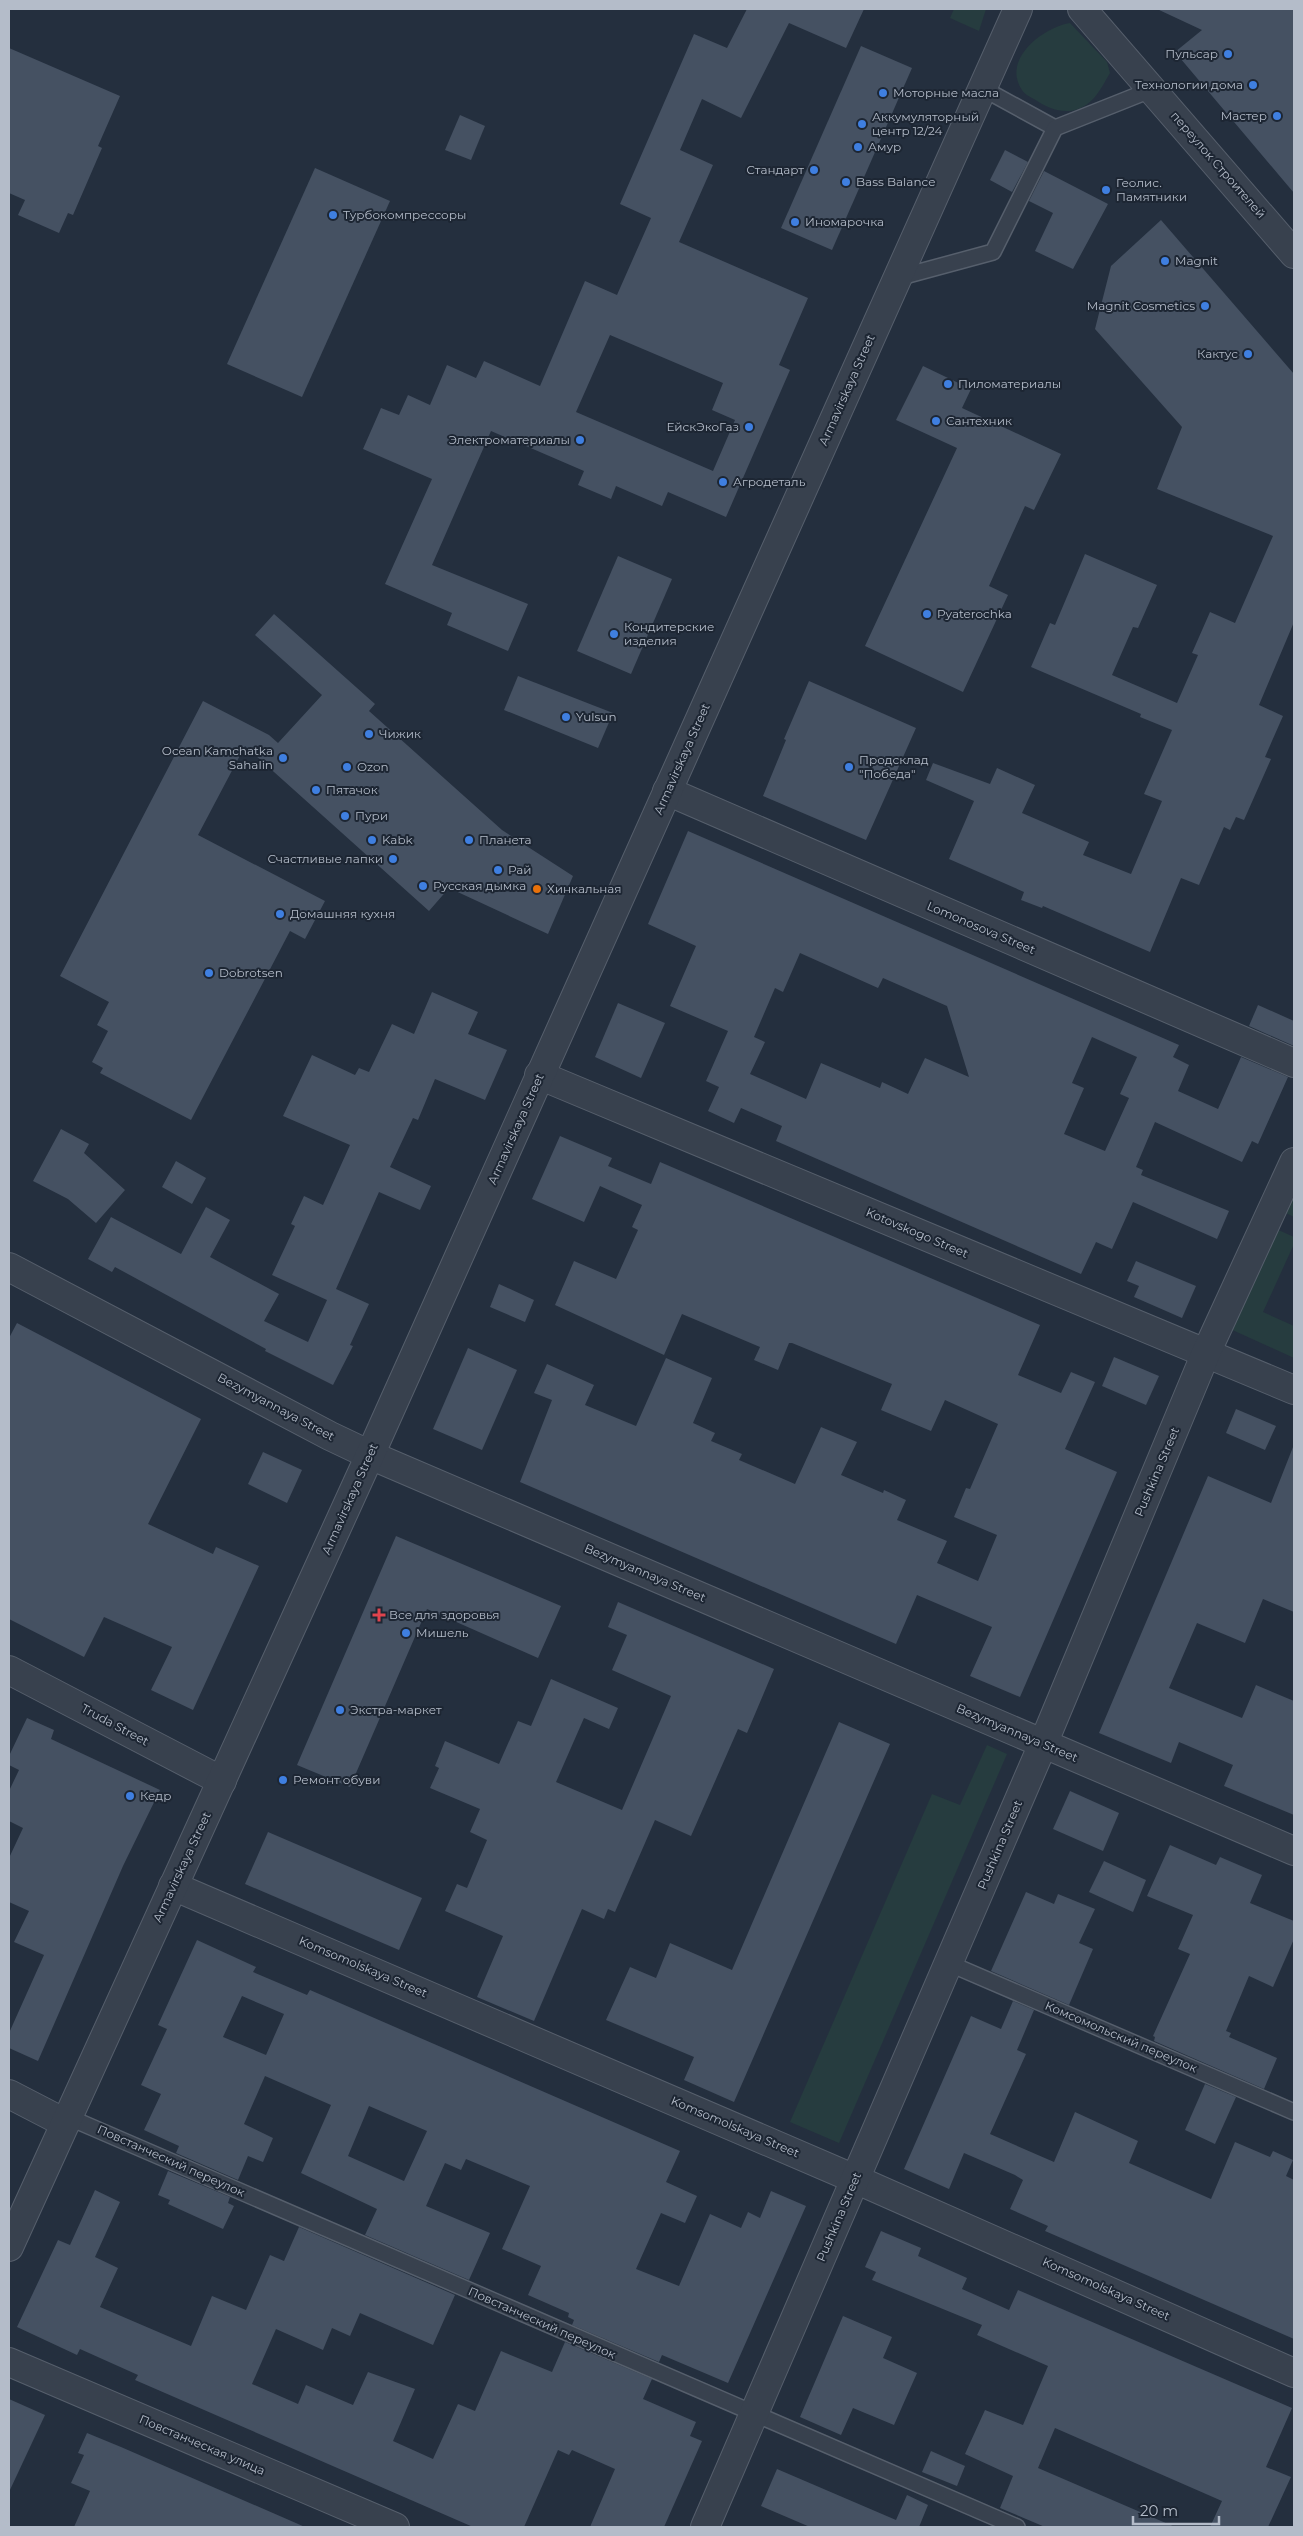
<svg xmlns="http://www.w3.org/2000/svg" width="1303" height="2536" viewBox="0 0 1303 2536" font-family="Montserrat,sans-serif">
<style>
.green{fill:#263c3f}
.building{fill:#455162;fill-rule:evenodd}
.lines{fill:none;stroke-linecap:round;stroke-linejoin:round}
.service-casing{stroke:#565f6c;stroke-width:18}
.minor-casing{stroke:#565f6c;stroke-width:30}
.tertiary-casing{stroke:#565f6c;stroke-width:30}
.service{stroke:#38414e;stroke-width:15}
.minor{stroke:#38414e;stroke-width:28}
.tertiary{stroke:#38414e;stroke-width:28}
.shop-dot{fill:#3f7fe0;stroke:#1d2633;stroke-width:2}
.food-dot{fill:#e8710a;stroke:#1d2633;stroke-width:2}
.health-dot{fill:#e0444e;stroke:#1d2633;stroke-width:2}
.labels{text-anchor:middle;stroke-width:4;stroke-linejoin:round;paint-order:stroke}
.poi-label{font-size:12px;fill:#b4bcc9;stroke:#1d2633;text-anchor:start}
.street-label{font-size:12px;fill:#b4bcc9;stroke:#1d2633}
</style>
<rect width="100%" height="100%" fill="#242f3e"/>
<!-- green -->
<g class="green">
<path d="M954 9H986L979 31 950 18Z"/>
<path d="M1070 23 1107 62 1110 73C1105 81 1100 92 1093 99 1075 118 1053 112 1034 99 1030 97 1024 94 1022 90 1001 59 1044 27 1070 23Z"/>
<path d="M1294 1175V1217L1278 1209Z"/>
<path d="M1274 1228 1294 1237V1244L1263 1312 1294 1326V1358L1228 1328Z"/>
<path d="M987 1745 1007 1754 839 2143 790 2122 932 1794 960 1805Z"/>
</g>
<!-- building -->
<g class="building">
<path d="M747 9H864L846 48 789 23 741 118 702 99 680 150 713 165 679 242 808 298 779 365 790 370 726 517 668 492 662 506 616 486 611 499 578 485 584 471 491 431 432 565 528 604 508 651 447 625 452 613 385 584 432 479 363 449 381 408 399 415 408 395 430 405 447 365 476 378 484 361 540 386 585 281 617 295 651 218 620 204 694 34 727 48ZM610 335 723 383 712 410 735 420 713 471 576 412Z"/>
<path d="M1157 9H1294V193L1175 52 1202 30Z"/>
<path d="M861 46 912 68 832 250 781 228Z"/>
<path d="M9 48 120 96 98 146 102 148 73 215 68 213 59 233 18 215 25 200 9 193Z"/>
<path d="M460 115 485 126 471 160 445 150Z"/>
<path d="M1005 150 1028 162 1012 192 990 180Z"/>
<path d="M315 168 390 201 302 397 227 364Z"/>
<path d="M1044 171 1108 204 1073 269 1035 251 1053 213 1029 201Z"/>
<path d="M1161 220 1294 374V622L1259 705 1283 716 1265 757 1271 759 1244 820 1236 817 1230 830 1224 827 1199 885 1181 878 1150 952 1043 906 1042 908 1021 900 1024 892 949 859 974 801 926 780 933 763 990 784 997 768 1035 785 1022 813 1089 842 1083 855 1131 874 1162 801 1144 794 1172 730 1140 717 1141 714 1031 667 1050 623 1055 625 1085 554 1157 585 1138 628 1133 627 1112 675 1177 703 1198 655 1192 653 1210 612 1235 623 1273 536 1157 489 1182 427 1095 329 1111 266Z"/>
<path d="M923 366 971 389 962 408 1061 454 1034 510 1025 506 989 586 1008 595 963 692 865 646 957 448 896 420Z"/>
<path d="M618 556 672 579 631 674 577 651Z"/>
<path d="M274 614 375 704 369 711 502 830 573 876 548 934 449 888 429 911 245 746 198 835 325 901 305 939 290 931 191 1120 100 1073 103 1068 92 1062 108 1031 97 1025 109 1002 60 976 203 701 269 735 278 743 322 695 255 635Z"/>
<path d="M518 676 613 713 598 748 504 710Z"/>
<path d="M809 681 916 728 866 840 763 796 786 740 784 739Z"/>
<path d="M688 831 1179 1045 1173 1057 1189 1065 1178 1091 1218 1109 1241 1057 1288 1077 1258 1144 1252 1141 1242 1162 1155 1122 1136 1167 1143 1170 1141 1175 1229 1211 1217 1239 1133 1202 1112 1249 1096 1242 1081 1274 776 1141 782 1126 741 1108 734 1123 708 1111 719 1087 706 1081 728 1031 670 1006 696 946 648 924ZM800 953 878 988 883 978 947 1006 969 1077 925 1058 908 1094 882 1082 880 1088 821 1063 806 1099 750 1074 765 1042 754 1037 775 988 783 992ZM1092 1037 1137 1057 1120 1094 1129 1098 1105 1151 1064 1134 1084 1088 1072 1083Z"/>
<path d="M432 992 478 1012 468 1034 507 1050 485 1100 435 1079 418 1120 413 1118 390 1167 431 1186 420 1210 379 1192 336 1289 369 1304 350 1345 353 1346 333 1385 265 1351 266 1349 115 1267 112 1272 88 1259 111 1217 181 1254 206 1207 230 1220 210 1257 279 1294 264 1321 308 1342 327 1300 272 1275 295 1226 291 1224 304 1196 323 1205 350 1145 283 1116 312 1055 355 1075 359 1068 369 1072 392 1024 414 1034Z"/>
<path d="M618 1003 665 1023 641 1078 595 1057Z"/>
<path d="M1258 1005 1294 1021V1046L1249 1026Z"/>
<path d="M61 1129 89 1144 84 1153 125 1190 96 1223 68 1199 33 1181Z"/>
<path d="M560 1136 612 1158 608 1166 651 1184 660 1162 1040 1325 1018 1375 1061 1393 1071 1372 1095 1382 1065 1449 1117 1472 1020 1697 970 1676 992 1627 917 1595 896 1644 520 1482 552 1400 534 1393 547 1364 594 1385 585 1405 636 1426 666 1358 712 1378 693 1423 715 1433 711 1441 742 1454 739 1460 795 1484 821 1427 857 1442 841 1475 883 1493 884 1490 906 1500 897 1520 947 1541 937 1563 978 1581 997 1535 954 1517 966 1488 970 1489 998 1424 945 1400 931 1431 881 1410 892 1384 792 1343H789L778 1370 754 1360 760 1347 682 1314 664 1355 555 1305 574 1261 616 1279 638 1230 632 1227 642 1205 600 1186 584 1222 532 1199Z"/>
<path d="M176 1161 206 1178 192 1204 162 1187Z"/>
<path d="M1136 1261 1196 1286 1182 1318 1134 1297 1139 1286 1127 1281Z"/>
<path d="M499 1284 534 1300 525 1322 490 1307Z"/>
<path d="M17 1323 201 1419 148 1524 213 1554 216 1547 259 1566 193 1710 151 1690 172 1647 104 1617 84 1657 9 1619V1338Z"/>
<path d="M468 1348 517 1370 482 1450 433 1429Z"/>
<path d="M1114 1357 1159 1376 1146 1405 1102 1386Z"/>
<path d="M1236 1409 1276 1426 1265 1450 1226 1433Z"/>
<path d="M1293 1447 1294 1612 1263 1599 1245 1643 1197 1623 1169 1688 1242 1718 1256 1685 1294 1701V1815L1224 1786 1233 1765 1179 1742 1171 1763 1099 1733 1208 1476 1271 1503Z"/>
<path d="M263 1452 302 1470 287 1503 248 1484Z"/>
<path d="M396 1536 561 1606 538 1658 427 1609 350 1787 297 1765Z"/>
<path d="M618 1602 774 1669 747 1733 738 1729 691 1836 655 1820 615 1912 608 1909 604 1919 582 1909 534 2021 477 1997 503 1936 445 1911 457 1884 467 1888 487 1840 470 1832 480 1809 430 1788 439 1768 435 1766 445 1741 499 1764 518 1721 531 1726 551 1679 618 1708 609 1729 584 1718 556 1782 622 1810 671 1696 612 1670 627 1635 608 1627Z"/>
<path d="M27 1718 54 1730 51 1739 160 1790 123 1866 38 2061 9 2048V2033L44 1955 14 1942 29 1911 9 1902V1858L23 1828 9 1821V1791L19 1770 9 1765V1756Z"/>
<path d="M839 1722 890 1744 734 2102 684 2080 694 2057 606 2020 630 1967 656 1978 670 1943 732 1970Z"/>
<path d="M1070 1791 1119 1813 1103 1851 1053 1829Z"/>
<path d="M268 1832 422 1898 399 1950 245 1884Z"/>
<path d="M1170 1845 1216 1865 1220 1857 1262 1875 1250 1903 1294 1921V1939L1273 1987 1249 1976 1226 2031 1231 2033 1229 2037 1277 2058 1264 2089 1154 2041 1155 2037 1153 2036 1190 1954 1178 1949 1193 1915 1147 1896Z"/>
<path d="M1104 1861 1146 1880 1133 1912 1089 1892Z"/>
<path d="M1026 1892 1054 1904 1058 1894 1095 1909 1079 1943 1093 1949 1069 2005 991 1971Z"/>
<path d="M197 1940 256 1967 253 1972 307 1995 310 1990 680 2151 666 2182 697 2196 685 2223 661 2213 636 2269 679 2286 710 2214 741 2228 748 2212 760 2218 771 2191 806 2206 728 2383 662 2355 659 2362 572 2325 574 2320 568 2317 569 2313 528 2295 541 2266 502 2249 530 2186 466 2159 461 2170 445 2163 426 2206 490 2233 469 2280 365 2235 377 2209 301 2173 331 2105 265 2076 244 2124 273 2138 263 2162 248 2156 238 2180 176 2153 179 2146 144 2130 161 2094 141 2085 167 2029 158 2025ZM242 1996 284 2014 266 2055 223 2037ZM369 2106 427 2131 404 2181 348 2156Z"/>
<path d="M1013 2001 1034 2010 1017 2050 1026 2054 990 2134 1054 2162 1075 2112 1138 2141 1129 2163 1211 2199 1235 2142 1270 2157 1273 2151 1293 2160 1286 2176 1294 2180V2339L1045 2231 1048 2226 1010 2209 1023 2180 1015 2175 964 2153 949 2189 904 2169 971 2016 1001 2029Z"/>
<path d="M1205 2084 1236 2097 1215 2144 1185 2130Z"/>
<path d="M168 2171 230 2197 228 2203 234 2206 223 2229 168 2204 170 2200 158 2195Z"/>
<path d="M95 2190 120 2202 95 2257 118 2268 100 2307 191 2346 212 2296 246 2310 270 2255 284 2261 299 2227 455 2295 433 2345 360 2313 350 2336 332 2328 323 2350 276 2329 252 2384 298 2404 306 2385 353 2405 368 2372 415 2389 393 2441 433 2459 458 2404 475 2411 501 2351 552 2372 565 2342 652 2379 643 2399 696 2422 690 2436 702 2441 664 2527H590L615 2469 572 2450 569 2455 558 2450 524 2527H473L135 2380 138 2375 80 2349 77 2355 17 2327 58 2240 70 2245Z"/>
<path d="M881 2231 921 2248 918 2256 967 2278 962 2289 1009 2310 1018 2290 1292 2408 1266 2467 1291 2477 1268 2527H1210L1222 2501 1055 2428 1038 2468 1175 2527H1045L1000 2508 1013 2476 965 2454 985 2410 1023 2425 1048 2366 977 2335 982 2325 872 2280 876 2272 865 2267Z"/>
<path d="M843 2316 892 2337 883 2358 917 2373 894 2425 853 2408 841 2435 800 2417Z"/>
<path d="M9 2399 45 2415 9 2492Z"/>
<path d="M87 2433 121 2447 305 2527H74L90 2491 71 2483 84 2455 78 2453Z"/>
<path d="M931 2451 965 2466 957 2486 922 2472Z"/>
<path d="M777 2469 896 2520 907 2495 928 2505 919 2527H810L761 2506Z"/>
</g>
<g class="lines">
<!-- service casing -->
<g class="service-casing">
<g id="service">
<path d="M982 88 1055 128"/>
<path d="M897 278 993 252 1055 128 1153 89"/>
<path d="M948 1963 1294 2112"/>
<path d="M68 2117 1017 2527"/>
</g>
</g>
<!-- minor casing -->
<g class="minor-casing">
<g id="minor">
<path d="M667 791 1294 1063"/>
<path d="M539 1075 1294 1390"/>
<path d="M9 1267 330 1436 370 1455 1294 1851"/>
<path d="M9 1670 222 1781"/>
<path d="M173 1886 855 2179 1294 2373"/>
<path d="M9 2094 65 2123"/>
<path d="M9 2362 395 2527"/>
<path d="M705 2527 1043 1744 1206 1353 1294 1162"/>
</g>
</g>
<!-- tertiary casing -->
<g class="tertiary-casing">
<g id="tertiary">
<path d="M1082 9 1294 254"/>
<path d="M9 2247 370 1455 1018 9"/>
</g>
</g>
<!-- service -->
<use href="#service" class="service"/>
<!-- minor -->
<use href="#minor" class="minor"/>
<!-- tertiary -->
<use href="#tertiary" class="tertiary"/>
</g>
<!-- markers -->
<g class="shop-dot">
<circle cx="1228" cy="54" r="5"/>
<circle cx="1253" cy="85" r="5"/>
<circle cx="883" cy="93" r="5"/>
<circle cx="1277" cy="116" r="5"/>
<circle cx="862" cy="124" r="5"/>
<circle cx="858" cy="147" r="5"/>
<circle cx="814" cy="170" r="5"/>
<circle cx="846" cy="182" r="5"/>
<circle cx="1106" cy="190" r="5"/>
<circle cx="333" cy="215" r="5"/>
<circle cx="795" cy="222" r="5"/>
<circle cx="1165" cy="261" r="5"/>
<circle cx="1205" cy="306" r="5"/>
<circle cx="1248" cy="354" r="5"/>
<circle cx="948" cy="384" r="5"/>
<circle cx="936" cy="421" r="5"/>
<circle cx="749" cy="427" r="5"/>
<circle cx="580" cy="440" r="5"/>
<circle cx="723" cy="482" r="5"/>
<circle cx="927" cy="614" r="5"/>
<circle cx="614" cy="634" r="5"/>
<circle cx="566" cy="717" r="5"/>
<circle cx="369" cy="734" r="5"/>
<circle cx="283" cy="758" r="5"/>
<circle cx="347" cy="767" r="5"/>
<circle cx="849" cy="767" r="5"/>
<circle cx="316" cy="790" r="5"/>
<circle cx="345" cy="816" r="5"/>
<circle cx="372" cy="840" r="5"/>
<circle cx="469" cy="840" r="5"/>
<circle cx="393" cy="859" r="5"/>
<circle cx="498" cy="870" r="5"/>
<circle cx="423" cy="886" r="5"/>
<circle cx="280" cy="914" r="5"/>
<circle cx="209" cy="973" r="5"/>
<circle cx="406" cy="1633" r="5"/>
<circle cx="340" cy="1710" r="5"/>
<circle cx="283" cy="1780" r="5"/>
<circle cx="130" cy="1796" r="5"/>
</g>
<circle class="food-dot" cx="537" cy="889" r="5"/>
<path class="health-dot" d="M376.5 1607.5h5v5h5v5h-5v5h-5v-5h-5v-5h5z"/>
<g class="labels">
<!-- poi labels -->
<g class="poi-label">
<text x="1218" y="58" text-anchor="end">Пульсар</text>
<text x="1243" y="89" text-anchor="end">Технологии дома</text>
<text x="893" y="97">Моторные масла</text>
<text x="1267" y="120" text-anchor="end">Мастер</text>
<text x="872" y="121">Аккумуляторный<tspan x="872" dy="14">центр 12/24</tspan></text>
<text x="868" y="151">Амур</text>
<text x="804" y="174" text-anchor="end">Стандарт</text>
<text x="856" y="186">Bass Balance</text>
<text x="1116" y="187">Геолис.<tspan x="1116" dy="14">Памятники</tspan></text>
<text x="343" y="219">Турбокомпрессоры</text>
<text x="805" y="226">Иномарочка</text>
<text x="1175" y="265">Magnit</text>
<text x="1195" y="310" text-anchor="end">Magnit Cosmetics</text>
<text x="1238" y="358" text-anchor="end">Кактус</text>
<text x="958" y="388">Пиломатериалы</text>
<text x="946" y="425">Сантехник</text>
<text x="739" y="431" text-anchor="end">ЕйскЭкоГаз</text>
<text x="570" y="444" text-anchor="end">Электроматериалы</text>
<text x="733" y="486">Агродеталь</text>
<text x="937" y="618">Pyaterochka</text>
<text x="624" y="631">Кондитерские<tspan x="624" dy="14">изделия</tspan></text>
<text x="576" y="721">Yulsun</text>
<text x="379" y="738">Чижик</text>
<text x="273" y="755" text-anchor="end">Ocean Kamchatka<tspan x="273" dy="14">Sahalin</tspan></text>
<text x="859" y="764">Продсклад<tspan x="859" dy="14">"Победа"</tspan></text>
<text x="357" y="771">Ozon</text>
<text x="326" y="794">Пятачок</text>
<text x="355" y="820">Пури</text>
<text x="382" y="844">Kabk</text>
<text x="479" y="844">Планета</text>
<text x="383" y="863" text-anchor="end">Счастливые лапки</text>
<text x="508" y="874">Рай</text>
<text x="433" y="890">Русская дымка</text>
<text x="547" y="893">Хинкальная</text>
<text x="290" y="918">Домашняя кухня</text>
<text x="219" y="977">Dobrotsen</text>
<text x="389" y="1619">Все для здоровья</text>
<text x="416" y="1637">Мишель</text>
<text x="350" y="1714">Экстра-маркет</text>
<text x="293" y="1784">Ремонт обуви</text>
<text x="140" y="1800">Кедр</text>
</g>
<!-- street labels -->
<g class="street-label">
<text transform="translate(1218 165) rotate(49)" y="4">переулок Строителей</text>
<text transform="translate(847 390) rotate(-66)" y="4">Armavirskaya Street</text>
<text transform="translate(682 759) rotate(-66)" y="4">Armavirskaya Street</text>
<text transform="translate(981 928) rotate(23)" y="4">Lomonosova Street</text>
<text transform="translate(516 1129) rotate(-66)" y="4">Armavirskaya Street</text>
<text transform="translate(917 1233) rotate(23)" y="4">Kotovskogo Street</text>
<text transform="translate(276 1407) rotate(28)" y="4">Bezymyannaya Street</text>
<text transform="translate(1157 1472) rotate(-67)" y="4">Pushkina Street</text>
<text transform="translate(350 1499) rotate(-66)" y="4">Armavirskaya Street</text>
<text transform="translate(645 1573) rotate(23)" y="4">Bezymyannaya Street</text>
<text transform="translate(115 1725) rotate(28)" y="4">Truda Street</text>
<text transform="translate(1017 1733) rotate(23)" y="4">Bezymyannaya Street</text>
<text transform="translate(1000 1845) rotate(-67)" y="4">Pushkina Street</text>
<text transform="translate(182 1867) rotate(-65)" y="4">Armavirskaya Street</text>
<text transform="translate(363 1967) rotate(23)" y="4">Komsomolskaya Street</text>
<text transform="translate(1121 2037) rotate(23)" y="4">Комсомольский переулок</text>
<text transform="translate(735 2127) rotate(23)" y="4">Komsomolskaya Street</text>
<text transform="translate(171 2161) rotate(24)" y="4">Повстанческий переулок</text>
<text transform="translate(839 2217) rotate(-67)" y="4">Pushkina Street</text>
<text transform="translate(1106 2289) rotate(24)" y="4">Komsomolskaya Street</text>
<text transform="translate(542 2323) rotate(24)" y="4">Повстанческий переулок</text>
<text transform="translate(202 2445) rotate(23)" y="4">Повстанческая улица</text>
</g>
</g>
<!-- border -->
<rect width="1303" height="2536" fill="none" stroke="#b4bcc9" stroke-width="20"/>
<!-- scale -->
<path d="M1133 2516v8h86v-8" fill="none" stroke="#b4bcc9" stroke-width="2.5"/>
<text x="1140" y="2516" font-size="15" fill="#b4bcc9" stroke="#1d2633" stroke-width="4" paint-order="stroke">20 m</text>
</svg>
